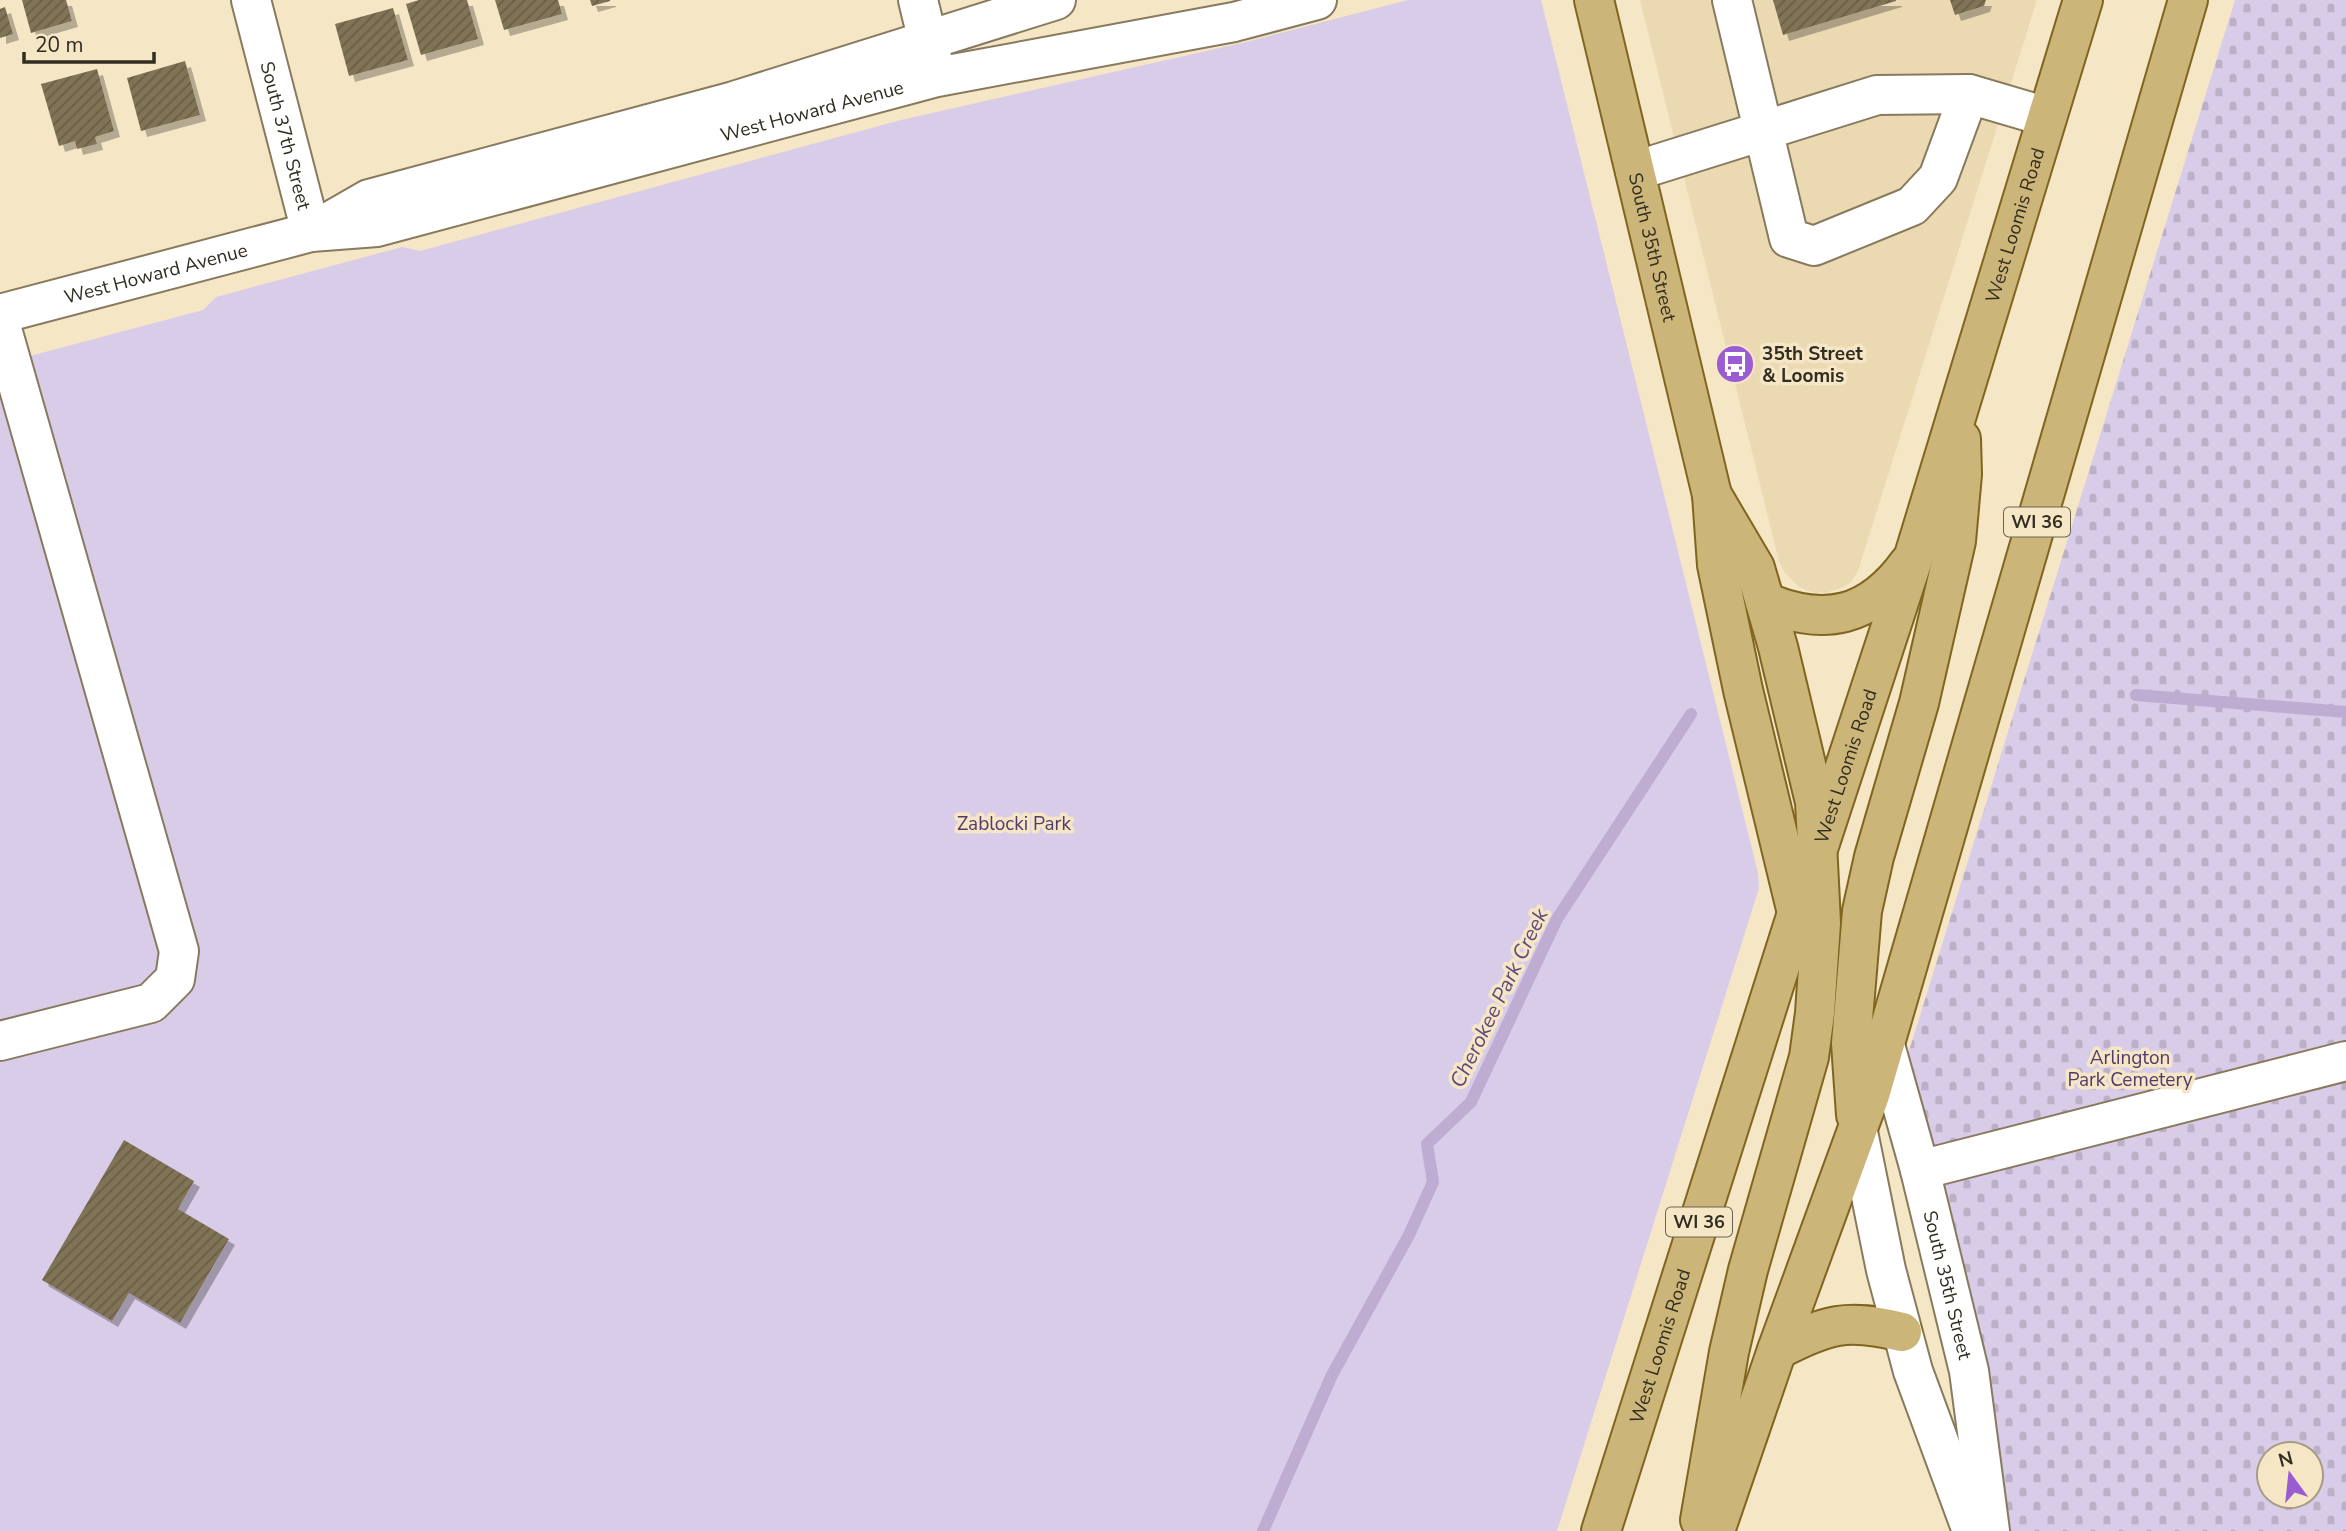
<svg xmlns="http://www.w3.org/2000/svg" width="2346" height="1531" viewBox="0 0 2346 1531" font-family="'Nunito Sans',sans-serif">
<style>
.built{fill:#ebd9b2}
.cemetery{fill:url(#cemetery-stones);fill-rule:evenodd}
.park{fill:#d9cce8}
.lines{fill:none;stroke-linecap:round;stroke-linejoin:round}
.stream{stroke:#beacd2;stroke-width:12}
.building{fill:url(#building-hatch);filter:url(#shadow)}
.minor-casing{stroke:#887a5e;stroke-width:42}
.major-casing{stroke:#806520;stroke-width:42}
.minor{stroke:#fff;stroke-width:38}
.major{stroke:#ccb579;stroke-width:38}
.labels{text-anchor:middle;stroke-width:7;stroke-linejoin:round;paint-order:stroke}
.shield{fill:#f5e6c6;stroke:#6c6452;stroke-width:2}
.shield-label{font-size:18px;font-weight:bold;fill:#322d21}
.street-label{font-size:19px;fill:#322d21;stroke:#f5e6c6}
.poi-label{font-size:19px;font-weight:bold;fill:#322d21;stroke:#f5e6c6;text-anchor:start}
.park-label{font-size:19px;fill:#533a6c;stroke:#f5e6c6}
.water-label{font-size:21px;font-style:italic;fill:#61487b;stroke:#f5e6c6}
</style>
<defs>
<pattern id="cemetery-stones" width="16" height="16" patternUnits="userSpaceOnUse" patternTransform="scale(1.75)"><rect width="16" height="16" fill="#d9cce8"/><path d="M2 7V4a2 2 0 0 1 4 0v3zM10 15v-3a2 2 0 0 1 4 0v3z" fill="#bbb0c7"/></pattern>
<pattern id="building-hatch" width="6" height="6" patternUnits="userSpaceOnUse" patternTransform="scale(1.75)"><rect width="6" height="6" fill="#807356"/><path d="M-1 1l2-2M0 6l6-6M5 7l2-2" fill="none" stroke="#695f47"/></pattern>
<filter id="shadow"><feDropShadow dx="6" dy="6" stdDeviation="0" flood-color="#0004"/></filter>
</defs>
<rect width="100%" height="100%" fill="#f5e6c6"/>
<!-- built -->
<path class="built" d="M1640 0H2037L1858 571 1851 582 1839 589 1825 593 1812 592 1799 587 1785 573 1779 561Z"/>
<!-- cemetery -->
<path class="cemetery" d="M2235 0H2346V1531H2011L1909 1071V1051ZM2269 1454H2311V1496H2269Z"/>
<!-- park -->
<path class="park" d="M1408 0H1541L1758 873 1759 888 1557 1531H0V364L203 310 216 297 402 247 420 251 901 120 1246 42Z"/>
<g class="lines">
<!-- stream -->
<g class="stream">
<path d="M2136 695 2346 712"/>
<path d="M1263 1531 1332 1375 1409 1235 1433 1182 1427 1144 1471 1102 1557 919 1691 714"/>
</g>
</g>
<!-- building -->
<g class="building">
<path d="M22 0H66L72 21 31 33Z"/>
<path d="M419 0H467L478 39 421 55 406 4Z"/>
<path d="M495 0H558L562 14 504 30Z"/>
<path d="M590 0H610V1L592 6Z"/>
<path d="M1773 0H1896V1L1783 35Z"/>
<path d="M1950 0H1986L1984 6 1955 15Z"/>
<path d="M5 7 13 34 0 38V9Z"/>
<path d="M393 8 408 60 349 76 335 24Z"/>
<path d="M185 61 200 115 141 131 127 78Z"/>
<path d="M97 69 114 131 95 137 97 144 77 149 75 141 59 146 41 84Z"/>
<path d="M124 1140 194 1181 178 1209 229 1239 180 1323 129 1293 112 1321 42 1280Z"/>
</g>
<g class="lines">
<!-- minor casing -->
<g class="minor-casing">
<g id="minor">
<path id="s1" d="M251 0 311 232"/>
<path d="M918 0 934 66"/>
<path d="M1732 0 1789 238 1814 246 1912 206 1938 178 1969 94"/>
<path d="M1635 171 1877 95 1969 94 2047 117"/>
<path d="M322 226 369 199 734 101 1056 0"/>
<path id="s2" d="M0 314 311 232 377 227 937 77 1234 22 1317 0"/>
<path d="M0 322 179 951 175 979 151 1003 0 1041"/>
<path id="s3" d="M1885 1045 1920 1170 1969 1371 1990 1531"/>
<path d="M1858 1132 1886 1270 1913 1371 1972 1531"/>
<path d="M1920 1170 2346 1061"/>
</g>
</g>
<!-- major casing -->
<g class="major-casing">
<g id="major">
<path id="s4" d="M1594 0 1712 495 1717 565 1743 690 1797 913"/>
<path d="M1765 602C1825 627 1870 617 1909 563"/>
<path d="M1856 1115 1851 1043 1862 911 1874 857 1919 703 1956 541 1962 474 1961 439"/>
<path d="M1777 1350C1827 1324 1847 1318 1902 1332"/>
<path d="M1700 1520 1729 1352 1748 1270 1809 1057 1815 1013 1821 923 1815 802 1778 647 1755 568 1712 495"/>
<path id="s5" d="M1601 1531 1797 913 1913 559 2083 0"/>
<path d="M1715 1531 1777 1350 1870 1095 2188 0"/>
</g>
</g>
<!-- minor -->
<use href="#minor" class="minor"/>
<!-- major -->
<use href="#major" class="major"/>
</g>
<!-- icons -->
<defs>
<g id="bus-disc" transform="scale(2.0125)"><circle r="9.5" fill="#9a5cd2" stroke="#f5e6c6"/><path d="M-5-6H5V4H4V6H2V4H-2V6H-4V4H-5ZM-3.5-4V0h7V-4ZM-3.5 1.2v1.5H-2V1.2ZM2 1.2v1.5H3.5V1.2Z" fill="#fff"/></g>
</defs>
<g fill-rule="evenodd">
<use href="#bus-disc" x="1735" y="364"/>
</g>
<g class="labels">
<!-- shield labels -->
<g class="shield">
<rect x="2004" y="507.5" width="66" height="29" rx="5"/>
<rect x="1666" y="1207.5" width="66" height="29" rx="5"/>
</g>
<g class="shield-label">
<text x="2037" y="528">WI 36</text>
<text x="1699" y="1228">WI 36</text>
</g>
<!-- street labels -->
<g class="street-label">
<text dy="7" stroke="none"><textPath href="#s2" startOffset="838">West Howard Avenue</textPath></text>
<text dy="7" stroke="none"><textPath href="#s1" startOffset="140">South 37th Street</textPath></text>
<text dy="7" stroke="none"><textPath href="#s5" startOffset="1370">West Loomis Road</textPath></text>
<text dy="7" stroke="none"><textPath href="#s4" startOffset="254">South 35th Street</textPath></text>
<text dy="7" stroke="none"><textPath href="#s2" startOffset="161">West Howard Avenue</textPath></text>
<text dy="7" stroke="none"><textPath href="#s5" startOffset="803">West Loomis Road</textPath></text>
<text dy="7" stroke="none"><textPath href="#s3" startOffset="248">South 35th Street</textPath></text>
<text dy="7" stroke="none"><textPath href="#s5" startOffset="194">West Loomis Road</textPath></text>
</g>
<!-- poi labels -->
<g class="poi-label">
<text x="1762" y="360">35th Street<tspan x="1762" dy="22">&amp; Loomis</tspan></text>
</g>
<!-- park labels -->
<g class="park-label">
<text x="1014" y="830">Zablocki Park</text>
<text x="2130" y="1064">Arlington<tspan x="2130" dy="22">Park Cemetery</tspan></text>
</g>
<!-- water labels -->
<g class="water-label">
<text transform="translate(1499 998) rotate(-64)" y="7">Cherokee Park Creek</text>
</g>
</g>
<!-- north arrow -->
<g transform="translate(2290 1475) rotate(345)"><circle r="33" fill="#f5e6c6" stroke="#a79c84" stroke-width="2"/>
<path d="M0-5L12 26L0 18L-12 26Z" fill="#9a5cd2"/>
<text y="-10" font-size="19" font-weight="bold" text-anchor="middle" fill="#322d21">N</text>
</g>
<!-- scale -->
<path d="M24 52v10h130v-10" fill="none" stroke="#322d21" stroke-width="3.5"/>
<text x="35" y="52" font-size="21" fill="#322d21" stroke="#f5e6c6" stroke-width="5" paint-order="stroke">20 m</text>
</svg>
